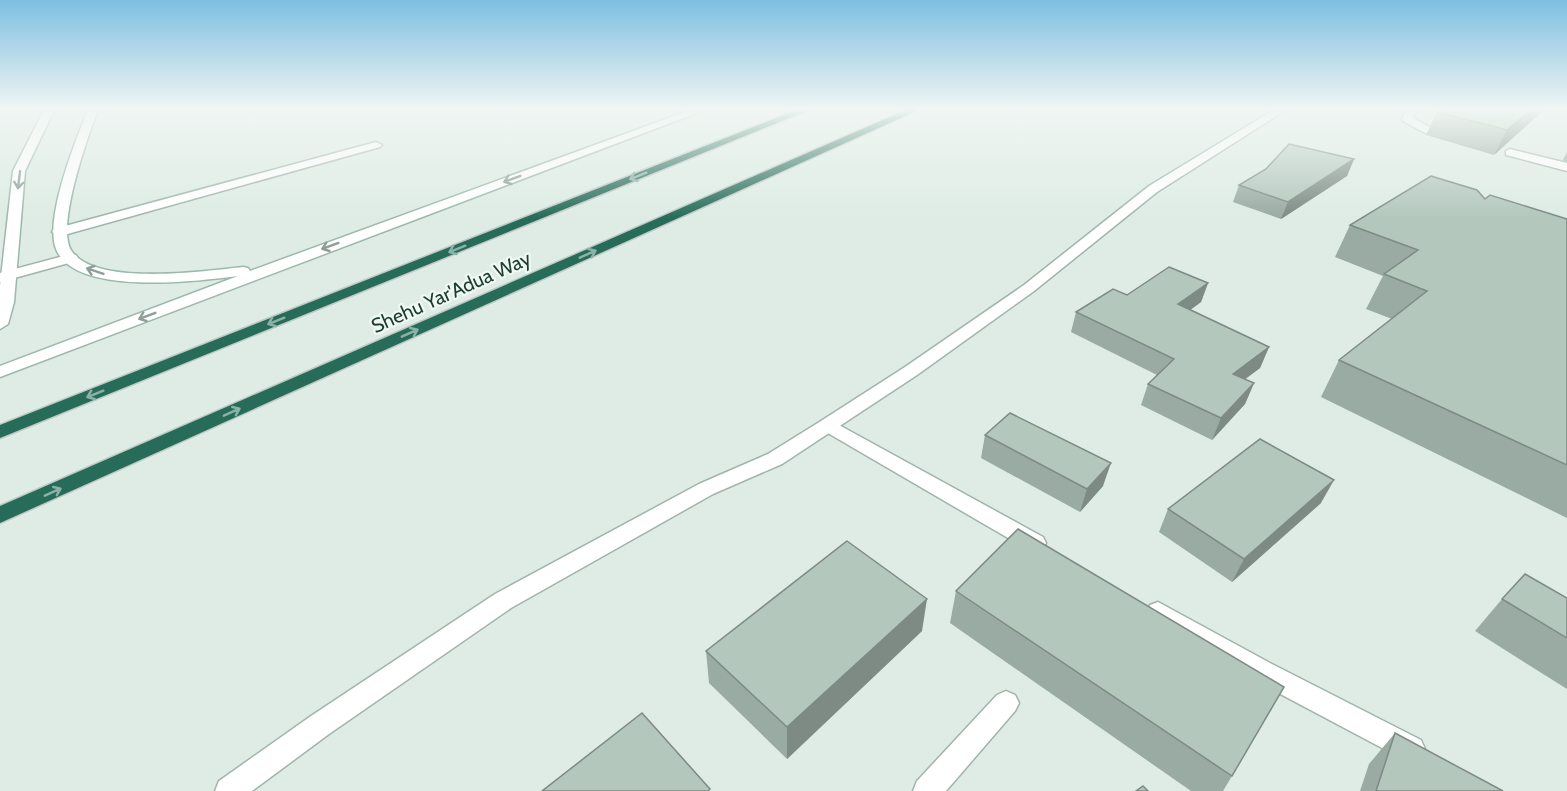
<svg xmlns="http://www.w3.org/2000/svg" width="1567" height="791" viewBox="0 0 1567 791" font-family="Cabin,sans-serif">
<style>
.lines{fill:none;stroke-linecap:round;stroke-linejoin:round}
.lane-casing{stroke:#a1b4ac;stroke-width:3}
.street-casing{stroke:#a1b4ac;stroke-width:3}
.secondary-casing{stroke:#9cb8ac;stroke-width:3}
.highway-casing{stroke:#c0c9c6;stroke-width:3}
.lane{fill:#fff;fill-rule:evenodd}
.street{fill:#fff;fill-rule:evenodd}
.secondary{fill:#fff;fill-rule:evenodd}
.highway{fill:#276c59;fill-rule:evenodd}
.wall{fill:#9aaba3}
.shaded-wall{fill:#7d8b84}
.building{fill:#b3c7bd;stroke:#7d8b84;stroke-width:1.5}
.oneway{stroke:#8bb2a6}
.oneway2{stroke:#8e9e98}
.labels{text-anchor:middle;stroke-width:4.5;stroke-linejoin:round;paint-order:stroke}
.street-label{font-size:20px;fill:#1e3d32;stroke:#eff8f3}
</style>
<rect width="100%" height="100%" fill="#deece5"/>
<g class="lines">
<!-- lane casing -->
<g class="lane-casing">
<g id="lane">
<path d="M1408 108H1418L1413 118 1433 129V133H1425L1403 121 1402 119Z"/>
<path d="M376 142 382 145 380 147 64 235 59 236 52 232 54 229Z"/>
<path d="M1510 149 1567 163V171L1506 155V151Z"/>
<path d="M828 419 1043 537 1046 543 1043 549 1035 551 1027 549 821 429 819 425 821 421Z"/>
<path d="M1158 602 1270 663 1421 740 1425 749 1421 758 1411 762 1401 758 1252 679 1150 619 1146 612 1150 605Z"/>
<path d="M1006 691 1015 695 1019 703 1015 711 946 791H913L917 781 997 695Z"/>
</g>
</g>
<!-- street casing -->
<g class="street-casing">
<g id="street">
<path d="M1277 108H1289L1157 192 1034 291 917 375 782 464 713 494 511 608 329 734 252 791H215L219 781 311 716 495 594 699 484 768 454 821 421 905 367 1024 285 1149 186Z"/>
<path d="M71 254 76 255 78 258 76 261 0 282V273Z"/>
</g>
</g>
<!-- secondary casing -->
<g class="secondary-casing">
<g id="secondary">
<path d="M45 108H55L25 171 14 302 8 324 0 329V286L13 171Z"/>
<path d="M89 108H99C88 135 56 225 71 250 93 287 205 271 243 267L248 268 250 271 696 108H710L0 377V366L238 276C198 281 75 297 56 249 44 219 76 138 89 108Z"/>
</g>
</g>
<!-- highway casing -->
<g class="highway-casing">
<g id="highway">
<path d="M801 108H814L0 438V425Z"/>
<path d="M910 108H923L0 523V506Z"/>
</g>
</g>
<!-- lane -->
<use href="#lane" class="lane"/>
<!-- street -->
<use href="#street" class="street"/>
<!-- secondary -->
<use href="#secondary" class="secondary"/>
<!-- highway -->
<use href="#highway" class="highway"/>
</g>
<!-- wall -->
<g class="wall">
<path d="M1444 108H1546L1494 155 1426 135 1437 112 1443 111Z"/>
<path d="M1567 152V162L1563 160Z"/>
<path d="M1354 159 1347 176 1281 219 1233 202 1239 185Z"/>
<path d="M1485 199 1567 219V518L1321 397 1339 360 1392 319 1366 309 1383 276 1335 257 1350 225Z"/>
<path d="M1208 283 1201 302 1190 310 1269 347 1260 368 1245 379 1254 383 1245 404 1212 440 1141 405 1148 384 1157 375 1071 332 1076 312 1127 295Z"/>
<path d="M985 435 1103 486 1080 512 981 458Z"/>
<path d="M1321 503 1232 582 1159 532 1168 509Z"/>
<path d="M956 591 1232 776 1223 791H1191L950 623Z"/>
<path d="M1567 598V689L1475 631 1502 599Z"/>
<path d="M922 631 787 759 709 683 706 651Z"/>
<path d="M1395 733 1503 791H1360L1369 764Z"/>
</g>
<!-- shaded-wall -->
<g class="shaded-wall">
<path d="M1533 108H1546L1494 155 1507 130Z"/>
<path d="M1354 159 1347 176 1281 219 1288 202Z"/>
<path d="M1208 283 1201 302 1171 324 1178 304Z"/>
<path d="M1269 347 1260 368 1224 395 1233 374Z"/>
<path d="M1254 383 1245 404 1212 440 1221 418Z"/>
<path d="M1111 463 1103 486 1080 512 1087 489Z"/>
<path d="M1334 480 1321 503 1232 582 1244 559Z"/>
<path d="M927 599 922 631 787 759V727Z"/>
</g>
<!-- building -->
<g class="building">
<path d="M1446 108H1533L1507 130 1437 112 1446 111Z"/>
<path d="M1289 144 1354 159 1288 202 1239 185 1266 169Z"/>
<path d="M1431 176 1477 190 1485 199 1490 195 1567 219V465L1339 360 1427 291 1384 274 1418 250 1350 225Z"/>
<path d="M1169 267 1208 283 1178 304 1269 347 1233 374 1254 383 1221 418 1148 384 1174 359 1076 312 1113 289 1127 295Z"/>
<path d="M1010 413 1111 463 1087 489 985 435Z"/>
<path d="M1260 439 1334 480 1244 559 1168 509Z"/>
<path d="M1018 529 1284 687 1232 776 956 591Z"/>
<path d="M847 541 927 599 787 727 706 651Z"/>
<path d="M1525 574 1567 598V638L1502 599Z"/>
<path d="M642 713 710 789 708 791H542Z"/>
<path d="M1395 733 1503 791H1376Z"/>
<path d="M1143 786 1148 791H1136Z"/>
</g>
<!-- one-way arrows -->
<defs><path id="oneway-shaft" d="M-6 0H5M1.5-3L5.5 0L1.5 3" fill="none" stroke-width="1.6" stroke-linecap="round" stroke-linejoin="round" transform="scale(1.5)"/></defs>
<g class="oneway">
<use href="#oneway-shaft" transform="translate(638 176) rotate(158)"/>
<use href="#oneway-shaft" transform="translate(457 249) rotate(158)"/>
<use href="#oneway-shaft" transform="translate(588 254) rotate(-24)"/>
<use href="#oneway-shaft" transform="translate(276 321) rotate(158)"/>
<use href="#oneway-shaft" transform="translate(410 333) rotate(-24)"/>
<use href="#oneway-shaft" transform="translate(95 394) rotate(158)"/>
<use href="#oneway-shaft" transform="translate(232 412) rotate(-24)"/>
<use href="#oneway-shaft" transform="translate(53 492) rotate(-24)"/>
</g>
<g class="oneway2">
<use href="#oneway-shaft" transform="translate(512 179) rotate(160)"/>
<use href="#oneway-shaft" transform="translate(19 180) rotate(97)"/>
<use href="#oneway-shaft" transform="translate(330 246) rotate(160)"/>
<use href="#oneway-shaft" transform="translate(95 271) rotate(-161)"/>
<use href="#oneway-shaft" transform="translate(147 316) rotate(159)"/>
</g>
<!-- sky -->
<linearGradient id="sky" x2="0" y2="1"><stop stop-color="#7ebfe1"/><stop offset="0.5" stop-color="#f0f6f3"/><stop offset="1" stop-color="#f0f6f3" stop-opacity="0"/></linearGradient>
<rect width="1567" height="218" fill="url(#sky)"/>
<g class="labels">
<!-- street labels -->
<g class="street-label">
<text transform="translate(451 292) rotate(-24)" y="7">Shehu Yar'Adua Way</text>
</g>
</g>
</svg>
